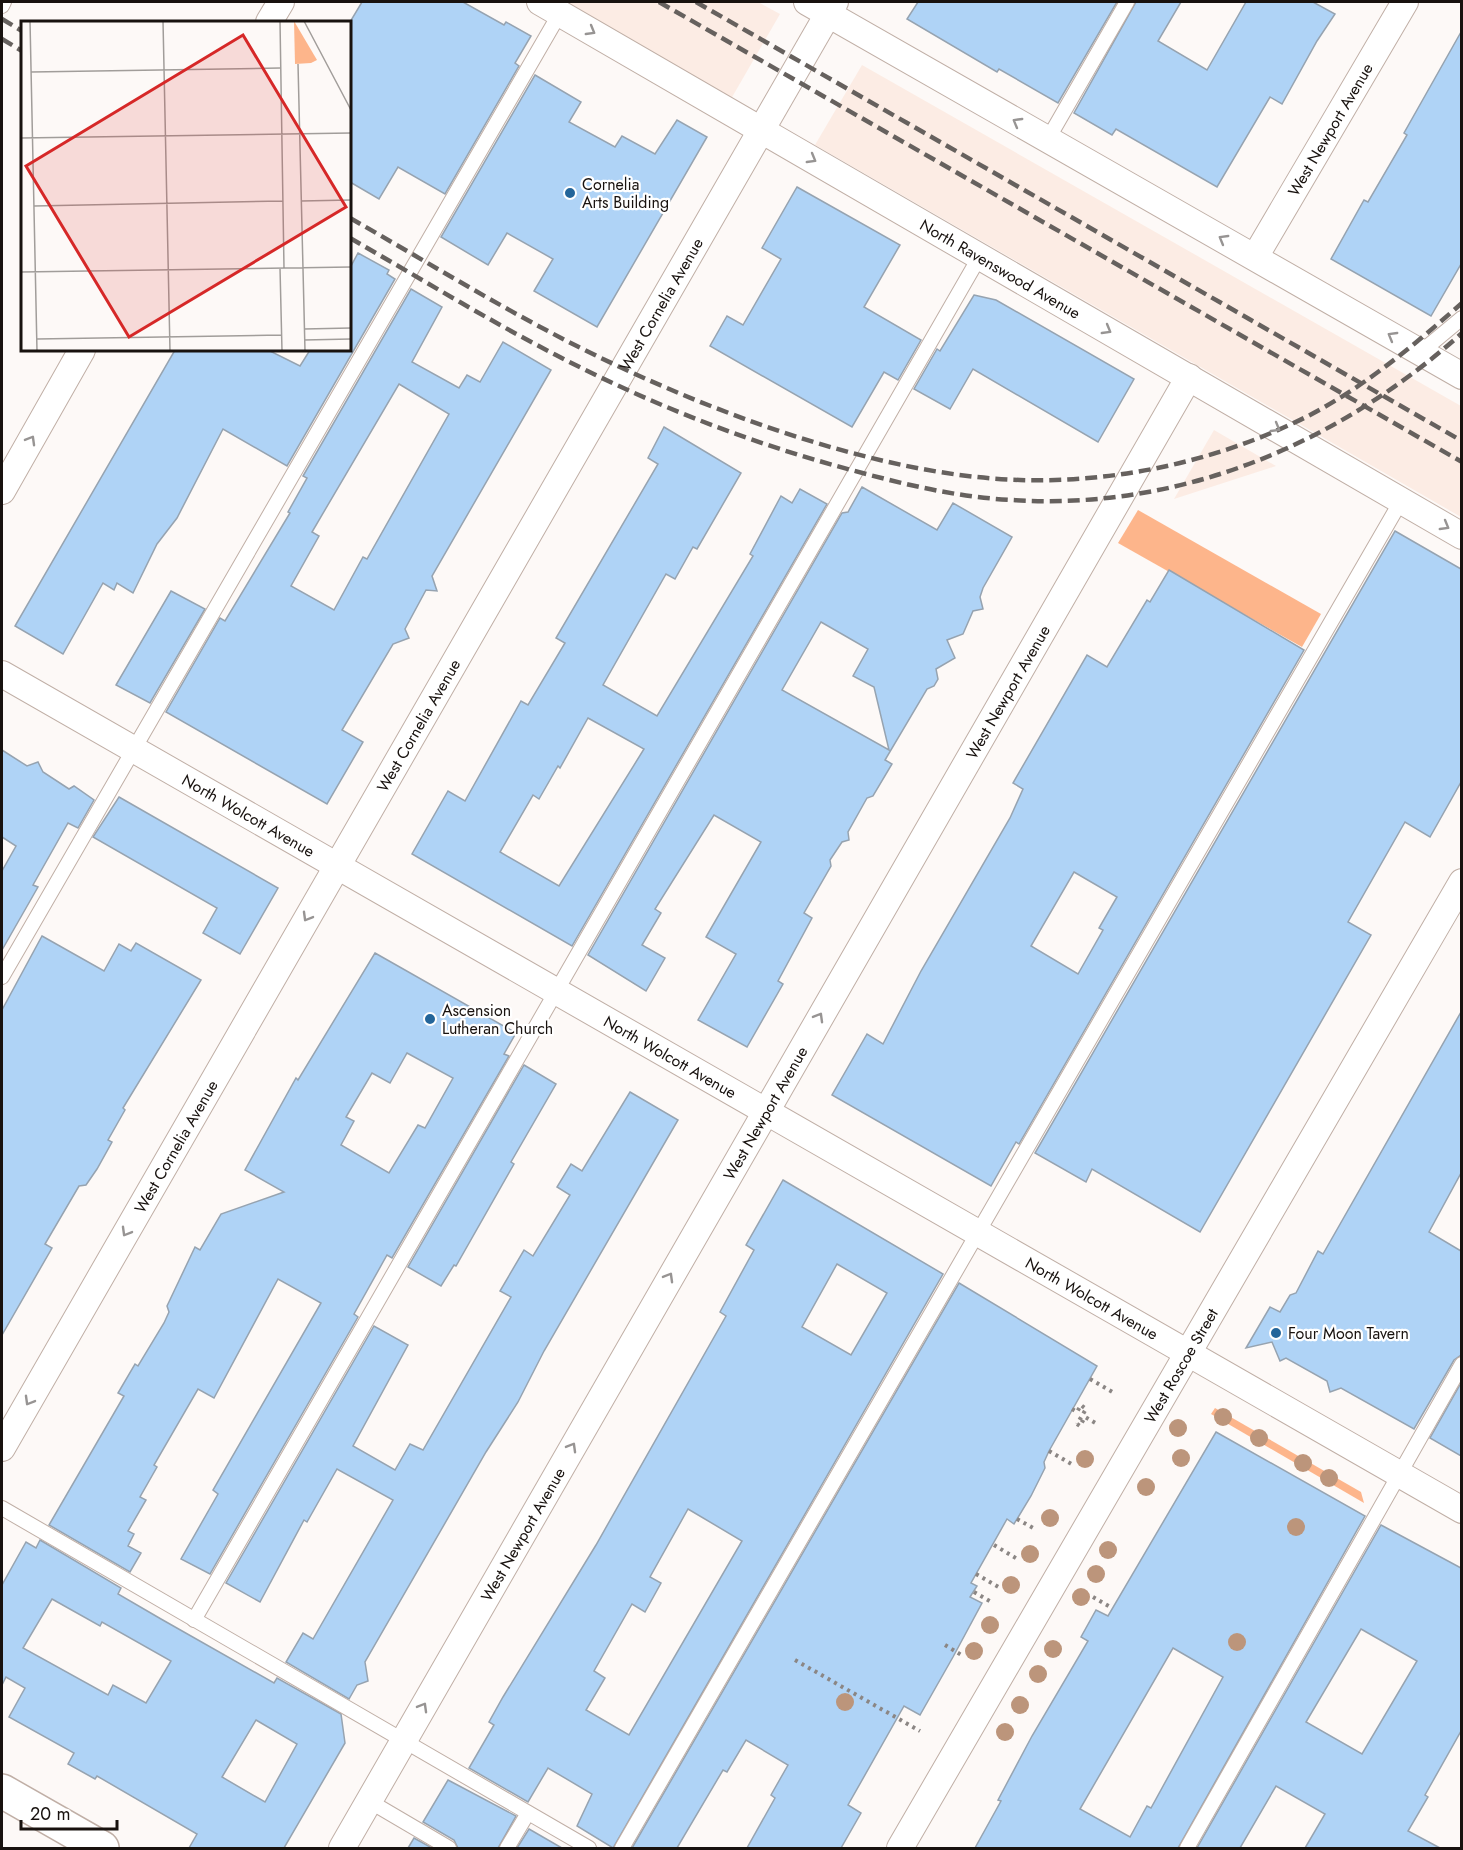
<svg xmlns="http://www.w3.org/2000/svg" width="1463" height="1850" viewBox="0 0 1463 1850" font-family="Jost,sans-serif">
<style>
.built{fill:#fcece4}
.green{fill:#fdb58b}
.building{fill:#afd3f6;stroke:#96a3b0;stroke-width:1.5;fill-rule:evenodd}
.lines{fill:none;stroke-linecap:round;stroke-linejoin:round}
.service-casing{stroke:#c0afa6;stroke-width:16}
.minor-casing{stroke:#c0afa6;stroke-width:28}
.tertiary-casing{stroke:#c0afa6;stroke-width:36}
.path{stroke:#8b8684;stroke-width:4;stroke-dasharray:3 4.5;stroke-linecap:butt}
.service{stroke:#fff;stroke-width:14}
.minor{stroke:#fff;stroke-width:26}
.tertiary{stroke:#fff;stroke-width:33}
.rail{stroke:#66615e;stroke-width:4.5;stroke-dasharray:12 6;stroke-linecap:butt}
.tree{fill:#bc957b}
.oneway{stroke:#979493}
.poi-dot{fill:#23659a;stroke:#fff;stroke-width:2}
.labels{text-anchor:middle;stroke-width:4.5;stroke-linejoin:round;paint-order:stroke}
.street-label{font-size:16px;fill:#18120f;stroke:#fff}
.poi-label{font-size:16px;fill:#18120f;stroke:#fff;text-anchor:start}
.inset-road{fill:none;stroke:#a19d9a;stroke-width:1.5}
.view{fill:#d62828;fill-opacity:0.15;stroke:#d62828;stroke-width:3}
.inset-edge{fill:none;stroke:#18120f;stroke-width:3}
</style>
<rect width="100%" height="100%" fill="#fdf9f7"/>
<!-- built -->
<g class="built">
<path d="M563 2H758L780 14 731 99Z"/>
<path d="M862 65 1461 406V517L815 145Z"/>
<path d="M1214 430 1276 466 1174 499Z"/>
</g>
<!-- green -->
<g class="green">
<path d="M1138 510 1321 614 1302 647 1118 543Z"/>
<path d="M1215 1408 1361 1492 1364 1503 1211 1414Z"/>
</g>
<!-- building -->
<g class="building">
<path d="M362 2H463L504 25 506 22 531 36 515 63 519 66 445 194 398 167 379 199 350 182V22Z"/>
<path d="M918 2H1117L1058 103 999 69 997 72 907 19Z"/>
<path d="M1136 2H1181L1158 41 1207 70 1246 2H1313L1335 14 1317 41 1282 104 1270 97 1217 187 1116 129 1112 135 1074 113Z"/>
<path d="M1461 32V264L1431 316 1331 259 1364 200 1368 202 1407 135 1404 133Z"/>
<path d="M535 75 581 102 569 122 615 147 622 136 655 154 677 120 707 137 597 327 534 291 553 259 507 233 488 265 441 237Z"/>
<path d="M797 187 900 245 864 307 921 340 898 380 884 372 852 427 710 346 727 316 743 325 781 259 762 248Z"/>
<path d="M358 253 389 270 387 274 395 279 287 466 223 429 177 518 157 544 133 593 117 583 114 590 103 583 63 654 15 626 175 350H268L300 366 310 350H350V268Z"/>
<path d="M411 289 442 307 412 362 459 388 467 375 480 382 503 342 551 370 432 576 437 591 426 590 405 629 409 638 393 644 342 730 363 742 327 804 166 712 220 618 225 621 290 513 288 512 307 478 303 476ZM399 384 449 414 367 559 363 557 334 610 291 586 319 536 312 532Z"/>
<path d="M974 295 996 300 1134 379 1098 442 973 369 950 409 914 389 937 349 940 351Z"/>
<path d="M664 427 741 473 697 549 693 547 675 579 666 574 603 685 657 716 753 556 750 554 781 496 792 503 800 489 827 504 572 946 412 854 448 791 465 801 521 701 528 705 565 643 556 638 658 464 648 458ZM588 718 644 749 559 886 500 852 533 795 539 799 558 766 560 768Z"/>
<path d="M862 487 937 530 953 503 1012 537 983 588 980 597 983 609 973 611 963 634 947 640 955 658 936 669 938 679 934 686 927 689 885 760 892 764 873 796 867 798 848 832 849 840 842 842 830 860 831 866 804 913 812 918 778 981 783 984 747 1047 698 1020 736 954 706 937 761 842 714 815 655 909 661 913 642 945 665 958 646 991 588 955 842 513 848 512ZM821 622 868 649 853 676 874 687 889 750 782 690Z"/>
<path d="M1395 531 1461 569V782L1430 837 1405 822 1348 922 1371 935 1200 1232 1092 1169 1086 1182 1035 1153Z"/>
<path d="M1169 570 1304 650 1019 1144 1016 1142 991 1186 832 1095 867 1034 883 1044 921 971 1010 818 1023 789 1013 783 1087 655 1107 667 1147 600 1150 602ZM1074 872 1117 897 1099 928 1103 930 1078 974 1031 946Z"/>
<path d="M171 591 205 609 150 703 116 685Z"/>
<path d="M2 750 27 766 38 762 43 772 69 789 74 786 94 800 78 828 68 823 33 885 38 887 2 950V871L16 846 2 837Z"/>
<path d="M119 797 278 888 240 954 203 933 217 908 93 837Z"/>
<path d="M42 936 104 971 119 944 131 951 136 943 201 980 123 1108 125 1110 108 1140 112 1142 97 1169 86 1185 79 1186 45 1244 52 1248 2 1335V1010Z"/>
<path d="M375 953 516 1033 504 1054 509 1056 392 1258 387 1255 354 1314 358 1317 210 1574 181 1559 218 1494 213 1490 321 1303 278 1279 214 1398 198 1389 154 1465 157 1467 140 1497 146 1500 128 1531 134 1534 128 1546 141 1553 130 1572 49 1525 124 1396 118 1393 135 1364 138 1366 164 1323 169 1312 167 1306 195 1247 200 1250 221 1214 284 1192 245 1170 296 1078 298 1080ZM407 1053 453 1078 425 1128 418 1125 389 1173 341 1145 354 1121 346 1117 372 1073 390 1083Z"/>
<path d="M1461 1012V1173L1429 1232 1461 1251V1355L1454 1360 1414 1429 1341 1388 1330 1392 1327 1381 1286 1358 1280 1361 1272 1342 1246 1348 1270 1307 1280 1312 1290 1295 1296 1293 1318 1251 1323 1254Z"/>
<path d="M524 1065 556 1084 511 1162 514 1164 456 1266 454 1265 441 1286 408 1267Z"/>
<path d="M630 1092 678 1120 544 1351 518 1402 486 1452 365 1662 368 1681 357 1685 349 1699 286 1662 303 1633 313 1639 393 1500 337 1469 307 1522 304 1520 260 1602 226 1583 374 1326 408 1345 353 1446 395 1470 410 1444 423 1450 511 1297 500 1291 524 1250 533 1256 570 1195 557 1187 571 1164 582 1171Z"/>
<path d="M783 1180 943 1274 613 1848 577 1826 592 1794 548 1768 528 1802 469 1768 494 1725 489 1722 503 1697 596 1545 726 1316 720 1312 754 1250 746 1245ZM837 1264 887 1293 851 1355 802 1327ZM688 1509 742 1541 629 1735 586 1710 605 1678 594 1671 632 1604 645 1612 661 1583 650 1577Z"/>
<path d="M959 1283 1097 1366 1049 1451 1044 1462 1045 1468 1031 1496 1014 1524 1007 1519 971 1583 977 1586 970 1597 982 1603 953 1657 920 1715 904 1706 848 1805 861 1813 841 1848H747L775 1798 771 1795 788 1765 746 1740 727 1772 723 1770 677 1848H632Z"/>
<path d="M1461 1383V1456L1430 1438Z"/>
<path d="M1216 1432 1365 1516 1178 1848H975L1001 1801 998 1800 1032 1736 1088 1641 1081 1637 1096 1610 1108 1616ZM1173 1648 1223 1677 1151 1808 1147 1806 1130 1837 1080 1809Z"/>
<path d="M1381 1525 1461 1568V1731L1425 1795 1428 1797 1408 1831 1440 1848H1305L1325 1814 1276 1786 1240 1848H1197ZM1361 1629 1417 1661 1362 1754 1306 1722Z"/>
<path d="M40 1540 121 1588 118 1594 161 1619 274 1683 277 1678 341 1714 345 1743 284 1848H189L197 1834 97 1776 95 1779 68 1764 74 1753 9 1717 25 1688 6 1677 2 1685V1585L26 1542 36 1548ZM52 1599 100 1626 102 1622 171 1661 146 1703 113 1685 108 1695 23 1648ZM256 1720 297 1744 265 1802 222 1777Z"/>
<path d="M448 1780 516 1816 498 1848H458L454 1840 423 1822Z"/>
<path d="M529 1829 562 1848H517Z"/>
<path d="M414 1838 432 1848H408Z"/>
</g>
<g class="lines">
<!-- service casing -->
<g class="service-casing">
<g id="service">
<path d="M2 6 4 2"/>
<path d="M1048 139 1127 2"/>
<path d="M1421 352 1462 318"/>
<path d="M2 977 560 13"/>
<path d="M2 1508 589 1848"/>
<path d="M194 1620 980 256"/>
<path d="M369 1801 449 1848"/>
<path d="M507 1848 528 1813"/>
<path d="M622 1848 1401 501"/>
<path d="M1187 1848 1462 1364"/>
</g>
</g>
<!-- minor casing -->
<g class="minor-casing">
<g id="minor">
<path id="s1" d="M540 2 1462 536"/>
<path d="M807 2 1462 376"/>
<path d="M269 22 281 2"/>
<path id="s2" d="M1255 257 1405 2"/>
<path d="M2 491 82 350"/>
<path id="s3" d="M2 674 1462 1510"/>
<path id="s4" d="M2 1448 835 2"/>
<path id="s5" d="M342 1848 1189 377"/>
<path id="s6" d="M900 1848 1462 882"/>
</g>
</g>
<!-- tertiary casing -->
<g class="tertiary-casing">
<path id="tertiary" d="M2 1791 102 1848"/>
</g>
<!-- path -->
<g class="path">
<path d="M1090 1379 1114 1393"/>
<path d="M1072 1409 1077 1412 1081 1405 1086 1409 1077 1424"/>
<path d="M1077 1424 1080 1426 1085 1417 1097 1424"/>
<path d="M1049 1451 1073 1465"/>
<path d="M1017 1519 1035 1529"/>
<path d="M994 1545 1019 1560"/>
<path d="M976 1574 1002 1589"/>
<path d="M974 1592 993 1603"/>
<path d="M1093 1597 1112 1608"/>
<path d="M945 1645 963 1656"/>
<path d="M795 1660 920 1731"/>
</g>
<!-- service -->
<use href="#service" class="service"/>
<!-- minor -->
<use href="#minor" class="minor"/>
<!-- tertiary -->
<use href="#tertiary" class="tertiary"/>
<!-- rail -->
<g class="rail">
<path d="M659 2 1462 462"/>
<path d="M696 2 1462 441"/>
<path d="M2 19 22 31"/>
<path d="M2 39 22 51"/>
<path d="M350 218C422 259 493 303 567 341 695 407 876 476 1020 480 1117 483 1217 461 1304 418 1362 389 1413 346 1462 303"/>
<path d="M350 238C418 277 486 319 556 355 644 401 737 438 833 465 891 481 951 497 1012 500 1180 511 1338 444 1462 333"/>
</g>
</g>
<!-- trees -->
<g class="tree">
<circle cx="1223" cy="1417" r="9"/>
<circle cx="1178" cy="1428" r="9"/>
<circle cx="1259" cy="1438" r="9"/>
<circle cx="1181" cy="1458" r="9"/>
<circle cx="1085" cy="1459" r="9"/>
<circle cx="1303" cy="1463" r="9"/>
<circle cx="1329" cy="1478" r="9"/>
<circle cx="1146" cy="1487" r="9"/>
<circle cx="1050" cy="1518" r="9"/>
<circle cx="1296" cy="1527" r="9"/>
<circle cx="1108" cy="1550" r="9"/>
<circle cx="1030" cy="1554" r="9"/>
<circle cx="1096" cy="1574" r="9"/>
<circle cx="1011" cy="1585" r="9"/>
<circle cx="1081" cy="1597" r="9"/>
<circle cx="990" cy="1625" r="9"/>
<circle cx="1237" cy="1642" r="9"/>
<circle cx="1053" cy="1649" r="9"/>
<circle cx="974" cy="1651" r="9"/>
<circle cx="1038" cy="1674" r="9"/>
<circle cx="845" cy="1702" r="9"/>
<circle cx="1020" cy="1705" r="9"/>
<circle cx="1005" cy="1732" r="9"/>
</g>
<!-- one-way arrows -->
<defs><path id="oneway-chevron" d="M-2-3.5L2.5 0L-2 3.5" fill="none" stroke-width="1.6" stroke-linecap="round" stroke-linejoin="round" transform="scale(1.5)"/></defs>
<g class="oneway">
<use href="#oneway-chevron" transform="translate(591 31) rotate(30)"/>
<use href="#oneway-chevron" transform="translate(1017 122) rotate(-150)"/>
<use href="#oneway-chevron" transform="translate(812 159) rotate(30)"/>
<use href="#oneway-chevron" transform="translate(1223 239) rotate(-150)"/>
<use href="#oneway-chevron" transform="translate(1107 330) rotate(30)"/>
<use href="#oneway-chevron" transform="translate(1392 336) rotate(-150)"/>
<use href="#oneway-chevron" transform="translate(1276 428) rotate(30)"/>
<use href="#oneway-chevron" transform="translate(31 440) rotate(-60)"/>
<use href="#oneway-chevron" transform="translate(1445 526) rotate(30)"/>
<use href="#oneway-chevron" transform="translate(307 917) rotate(120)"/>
<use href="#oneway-chevron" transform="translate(819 1017) rotate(-60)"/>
<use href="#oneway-chevron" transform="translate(126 1232) rotate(120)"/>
<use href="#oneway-chevron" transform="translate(669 1277) rotate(-60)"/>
<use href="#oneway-chevron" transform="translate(29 1401) rotate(120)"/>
<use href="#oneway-chevron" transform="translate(572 1447) rotate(-60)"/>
<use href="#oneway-chevron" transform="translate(423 1707) rotate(-60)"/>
</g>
<!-- markers -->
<g class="poi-dot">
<circle cx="570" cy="193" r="6"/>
<circle cx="430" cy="1019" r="6"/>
<circle cx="1276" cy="1333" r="6"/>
</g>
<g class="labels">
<!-- street labels -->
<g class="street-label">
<text dy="6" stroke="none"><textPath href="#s2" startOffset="148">West Newport Avenue</textPath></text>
<text dy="6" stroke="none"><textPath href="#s1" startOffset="532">North Ravenswood Avenue</textPath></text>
<text dy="6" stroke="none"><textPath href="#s4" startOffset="1320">West Cornelia Avenue</textPath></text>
<text dy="6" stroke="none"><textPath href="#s5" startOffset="1334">West Newport Avenue</textPath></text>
<text dy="6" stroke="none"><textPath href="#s4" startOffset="834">West Cornelia Avenue</textPath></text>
<text dy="6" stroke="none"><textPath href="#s3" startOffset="284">North Wolcott Avenue</textPath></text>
<text dy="6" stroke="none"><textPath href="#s3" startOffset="770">North Wolcott Avenue</textPath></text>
<text dy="6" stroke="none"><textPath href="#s5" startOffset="848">West Newport Avenue</textPath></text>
<text dy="6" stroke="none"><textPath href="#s4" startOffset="348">West Cornelia Avenue</textPath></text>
<text dy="6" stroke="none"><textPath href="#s3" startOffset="1256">North Wolcott Avenue</textPath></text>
<text dy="6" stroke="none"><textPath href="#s6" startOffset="558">West Roscoe Street</textPath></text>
<text dy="6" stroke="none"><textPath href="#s5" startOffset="362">West Newport Avenue</textPath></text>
</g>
<!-- poi labels -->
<g class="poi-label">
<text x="582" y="190">Cornelia<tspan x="582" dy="18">Arts Building</tspan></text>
<text x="442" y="1016">Ascension<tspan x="442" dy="18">Lutheran Church</tspan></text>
<text x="1288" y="1339">Four Moon Tavern</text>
</g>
</g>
<!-- overview -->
<g transform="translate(21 21)">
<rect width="330" height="330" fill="#fdf9f7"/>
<path d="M273 0 296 39 290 42 274 43Z" fill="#fdb58b"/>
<path class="inset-road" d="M9 0 16 330M142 0 149 330M259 0 263 247M283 0 330 89M277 43 284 330M10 51 259 47M0 117 330 112M280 180 330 179M13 185 262 180M259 247 261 330M0 251 330 246M283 308 330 307M16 318 260 314M283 319 330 318"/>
<path class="view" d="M222 14 325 186 108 316 5 145Z"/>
<rect width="330" height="330" class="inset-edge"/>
</g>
<!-- border -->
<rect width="1463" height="1850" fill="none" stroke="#18120f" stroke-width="6"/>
<!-- scale -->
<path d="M21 1820v9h96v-9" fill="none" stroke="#18120f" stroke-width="3"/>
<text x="30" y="1820" font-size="18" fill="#18120f" stroke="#ffffff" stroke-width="4.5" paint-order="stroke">20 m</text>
</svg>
